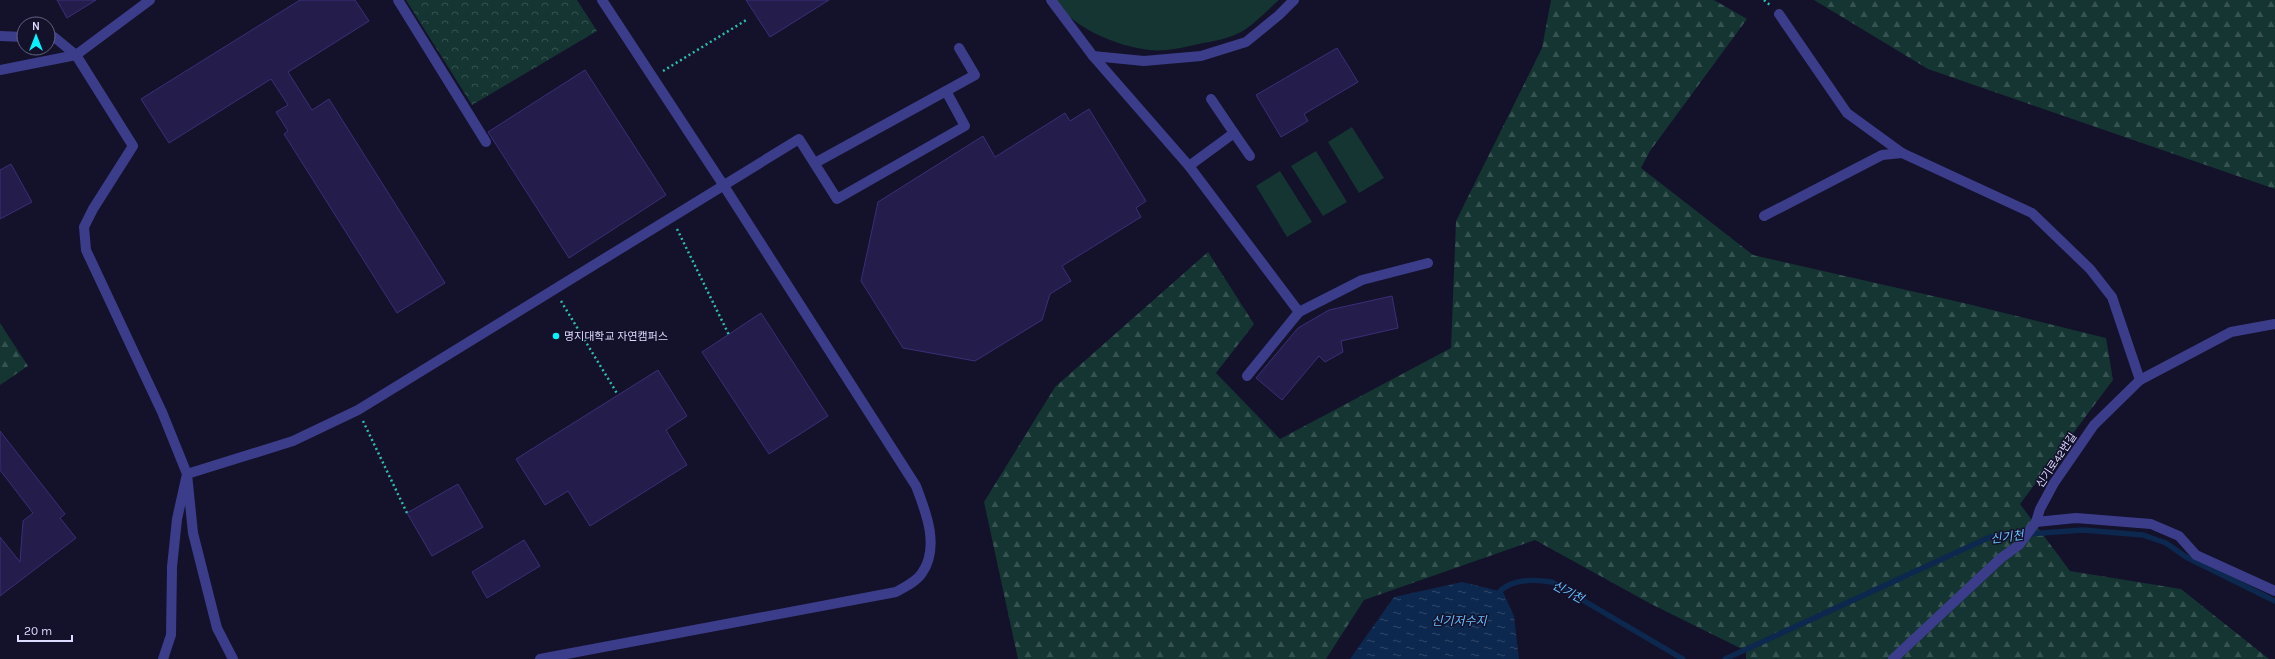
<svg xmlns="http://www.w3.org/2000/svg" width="2275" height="659" viewBox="0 0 2275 659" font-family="Karla,'Noto Sans KR',sans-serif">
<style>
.forest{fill:url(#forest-firs)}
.park{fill:url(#park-crowns)}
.garden{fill:#143532}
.water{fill:url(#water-ripples)}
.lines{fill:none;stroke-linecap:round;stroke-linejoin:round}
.stream{stroke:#0d284e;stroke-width:5.5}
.building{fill:#241d4c;stroke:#3a2f78}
.path{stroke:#30bdae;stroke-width:2.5;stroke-dasharray:2 3;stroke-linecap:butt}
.service{stroke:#3c3d8a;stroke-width:10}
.minor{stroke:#3c3d8a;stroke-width:10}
.poi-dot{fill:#07f2ff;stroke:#14112b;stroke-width:1.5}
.labels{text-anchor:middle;stroke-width:3;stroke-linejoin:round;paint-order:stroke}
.poi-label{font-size:11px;fill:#dddbff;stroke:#14112b;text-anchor:start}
.street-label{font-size:11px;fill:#dddbff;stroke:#14112b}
.water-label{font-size:12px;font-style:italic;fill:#69c1ff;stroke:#14112b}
</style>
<defs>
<pattern id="forest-firs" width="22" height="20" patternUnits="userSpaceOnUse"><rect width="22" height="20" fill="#143532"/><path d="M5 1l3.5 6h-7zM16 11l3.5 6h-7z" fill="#365251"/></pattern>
<pattern id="park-crowns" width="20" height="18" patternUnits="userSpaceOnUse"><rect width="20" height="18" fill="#143532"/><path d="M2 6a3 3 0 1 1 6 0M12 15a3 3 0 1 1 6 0" fill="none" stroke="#365251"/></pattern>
<pattern id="water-ripples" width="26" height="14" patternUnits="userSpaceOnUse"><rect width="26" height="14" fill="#0d284e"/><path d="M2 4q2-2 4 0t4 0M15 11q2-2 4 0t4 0" fill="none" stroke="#304769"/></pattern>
</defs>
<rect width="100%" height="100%" fill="#14112b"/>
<!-- forest -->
<g class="forest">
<path d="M1551 0H1714L1747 19 1650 151 1641 168 1753 255 1968 304 2106 338 2113 380 2020 504 2070 571 2181 589 2269 659H1746V651L1651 604 1535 540 1364 600 1326 659H1018L984 502 1055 387 1208 252 1254 324 1216 373 1280 439 1451 348 1456 221 1542 48Z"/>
<path d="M1814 0H2275V189L1928 69Z"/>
<path d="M0 323 28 366 0 385Z"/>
</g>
<!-- park -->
<path class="park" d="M406 0H577L597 31 472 105Z"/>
<!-- garden -->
<g class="garden">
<path d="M1054 0H1279C1267 10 1255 24 1241 32 1230 38 1216 41 1203 43 1186 47 1167 52 1149 50 1116 46 1073 28 1054 0Z"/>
<path d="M1352 127 1384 178 1359 193 1328 142Z"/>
<path d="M1316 151 1347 202 1323 216 1291 166Z"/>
<path d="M1280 171 1312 222 1287 237 1256 186Z"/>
</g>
<!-- water -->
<path class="water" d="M1462 582 1503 592 1514 616 1519 659H1350L1394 597Z"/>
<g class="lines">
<!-- stream -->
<g class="stream">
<path d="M1496 596C1508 578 1533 579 1552 582L1683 659"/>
<path d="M1725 659 1990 537 2083 530 2143 535 2166 543 2186 557 2275 601"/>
</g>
</g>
<!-- building -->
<g class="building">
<path d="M57 0H96L67 18Z"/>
<path d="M300 0H355L369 21 288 72 312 110 329 99 445 283 397 313 284 134 288 131 276 112 288 105 271 79 169 143 141 99Z"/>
<path d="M746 0H829L770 37Z"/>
<path d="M1337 48 1358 82 1304 114 1308 121 1281 137 1256 95Z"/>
<path d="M585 70 666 195 569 258 488 132Z"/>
<path d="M1089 109 1146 201 1136 208 1141 217 1062 266 1071 281 1050 294 1042 320 975 361 903 348 861 281 878 202 983 136 995 157 1065 113 1070 121Z"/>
<path d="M11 164 32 202 0 219V170Z"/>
<path d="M1392 296 1398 328 1341 341 1343 352 1325 362 1319 356 1282 400 1256 378 1298 328 1329 310Z"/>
<path d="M761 313 828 416 769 454 702 352Z"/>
<path d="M658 370 687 416 666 430 687 465 590 526 568 491 545 505 516 459Z"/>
<path d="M0 431 65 514 60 518 76 538 0 596V537L20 562 23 521 33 513 0 470Z"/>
<path d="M458 484 483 527 432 556 407 513Z"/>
<path d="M524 540 540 566 487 598 472 572Z"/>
</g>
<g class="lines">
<!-- path -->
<g class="path">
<path d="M1764 0 1770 5"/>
<path d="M663 71 748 19"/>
<path d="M677 229 729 335"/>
<path d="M561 301 618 395"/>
<path d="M363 421 407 513"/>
</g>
<!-- service -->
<g class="service">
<path d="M398 0 486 142"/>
<path d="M1051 0 1093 56 1144 61 1201 56 1246 42 1279 15 1294 0"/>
<path d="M1779 14 1847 113 1902 153"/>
<path d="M0 36 24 37"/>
<path d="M48 37H54L76 55 133 146 93 209 84 227 86 250 162 412 187 474 177 519 172 567 171 635 163 659"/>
<path d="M1093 56 1189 166 1299 312 1362 280 1428 263"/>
<path d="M0 70 76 55"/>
<path d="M946 91 975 75 959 48"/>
<path d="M1234 133 1250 156"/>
<path d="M1189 166 1234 133 1211 99"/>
<path d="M1764 216 1882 155 1902 153 2032 213 2090 269 2112 297 2140 380"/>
<path d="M1247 376 1299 312"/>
<path d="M233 659 217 628 193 533 187 474 293 441 358 410 799 139 837 199 965 126 946 91 815 163"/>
<path d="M540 659 896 592C905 587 916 582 922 573 940 547 926 512 916 486L724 186"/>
</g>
<!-- minor -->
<g class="minor">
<path d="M602 0 724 186"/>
<path d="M76 55 150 0"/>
<path d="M2036 522 2076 518 2151 524 2179 536 2196 555 2275 591"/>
<path d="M1893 659 2001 558 2019 545 2036 522 2040 509 2054 483 2094 425 2140 380 2231 332 2275 324"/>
</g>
</g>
<!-- markers -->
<circle class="poi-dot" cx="556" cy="336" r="4"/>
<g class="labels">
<!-- poi labels -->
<g class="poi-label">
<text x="564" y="340">명지대학교 자연캠퍼스</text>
</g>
<!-- street labels -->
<g class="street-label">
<text transform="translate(2056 460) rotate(-56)" y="4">신기로42번길</text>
</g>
<!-- water labels -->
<g class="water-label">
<text transform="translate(2007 537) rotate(-7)" y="4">신기천</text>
<text transform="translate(1568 592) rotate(28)" y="4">신기천</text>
<text x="1459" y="625">신기저수지</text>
</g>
</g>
<!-- north arrow -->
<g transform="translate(36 36)"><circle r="19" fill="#14112b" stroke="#646280"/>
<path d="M0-3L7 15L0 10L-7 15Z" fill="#07f2ff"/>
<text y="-6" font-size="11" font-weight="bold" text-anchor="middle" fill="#dddbff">N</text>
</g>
<!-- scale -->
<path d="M18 635v6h54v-6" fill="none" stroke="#dddbff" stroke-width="2"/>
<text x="24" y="635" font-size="12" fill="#dddbff" stroke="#14112b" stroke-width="3" paint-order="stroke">20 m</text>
</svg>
